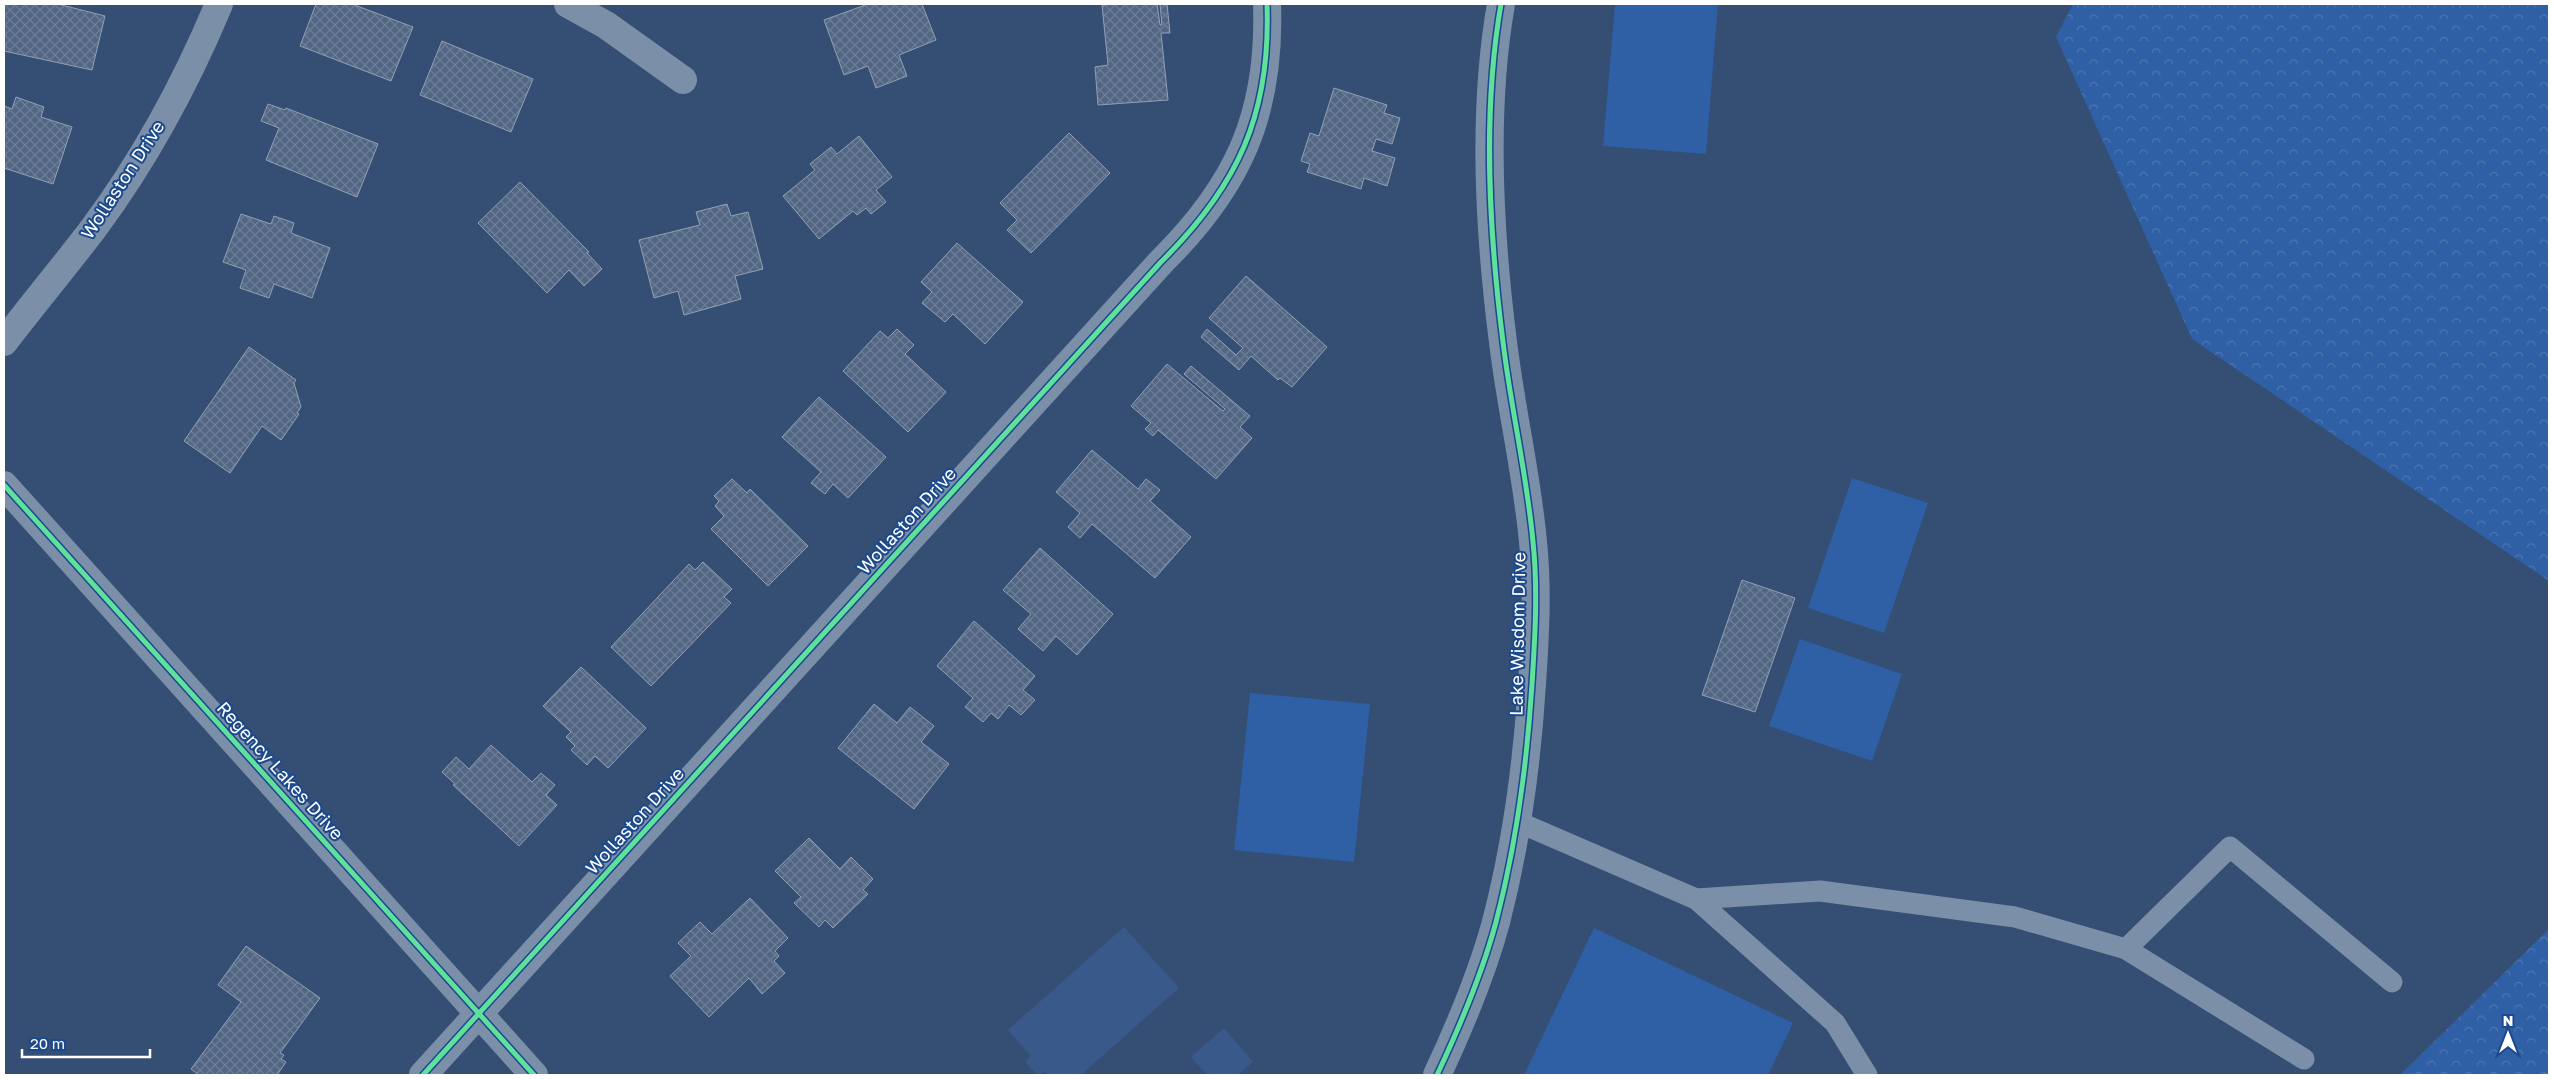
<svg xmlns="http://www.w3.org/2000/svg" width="2553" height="1079" viewBox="0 0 2553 1079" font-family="'Golos Text',sans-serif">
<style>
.green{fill:#2f5fa4}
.forest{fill:url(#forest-crowns)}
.water{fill:#39598b}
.building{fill:url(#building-cross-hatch);stroke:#91a0b6}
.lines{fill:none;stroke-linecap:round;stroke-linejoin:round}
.service{stroke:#7c8fa8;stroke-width:21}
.minor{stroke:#7c8fa8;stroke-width:28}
.cycleway-casing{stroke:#1b498e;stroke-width:8}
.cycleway{stroke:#60e19b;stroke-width:5}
.labels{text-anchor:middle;stroke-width:4;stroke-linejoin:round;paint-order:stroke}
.street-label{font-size:18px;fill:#fff;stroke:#1b498e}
</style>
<defs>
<pattern id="forest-crowns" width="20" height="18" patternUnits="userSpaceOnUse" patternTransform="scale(1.25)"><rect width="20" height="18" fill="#2f5fa4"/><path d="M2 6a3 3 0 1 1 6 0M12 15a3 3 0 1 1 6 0" fill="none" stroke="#4e77b2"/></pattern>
<pattern id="building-cross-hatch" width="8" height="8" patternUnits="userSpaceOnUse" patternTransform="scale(1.25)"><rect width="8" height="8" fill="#526684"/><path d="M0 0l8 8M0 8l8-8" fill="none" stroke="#6c7d96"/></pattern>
</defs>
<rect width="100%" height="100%" fill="#354e74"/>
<!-- green -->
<g class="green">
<path d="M1615 4H1718L1706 154 1603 146Z"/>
<path d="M1852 478 1928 503 1884 633 1808 608Z"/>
<path d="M1800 639 1902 674 1872 761 1769 726Z"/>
<path d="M1250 693 1370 704 1354 862 1234 850Z"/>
<path d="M1594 928 1793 1023 1768 1075H1524Z"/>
</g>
<!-- forest -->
<g class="forest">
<path d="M2073 4H2549V581L2192 339 2056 37Z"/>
<path d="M2549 929V1075H2400Z"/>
</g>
<!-- water -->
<g class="water">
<path d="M1124 927 1179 988 1081 1075H1048L1045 1072 1037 1075 1025 1062 1031 1056 1008 1030Z"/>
<path d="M1224 1028 1253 1062 1237 1075H1207L1191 1057Z"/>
</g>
<!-- building -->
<g class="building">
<path d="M4 4H58L105 16 92 70 4 51Z"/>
<path d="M316 4H352L413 27 391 81 300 46Z"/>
<path d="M868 4H922L936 40 899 55 907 76 876 88 868 66 844 75 824 20Z"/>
<path d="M1116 4H1157L1160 25H1162L1160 4H1167L1170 33H1161L1168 100 1098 105 1095 67 1108 65 1102 5Z"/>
<path d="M442 41 533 79 511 132 420 95Z"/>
<path d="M1334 88 1387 105 1384 113 1400 118 1392 144 1376 139 1372 151 1395 158 1387 186 1364 178 1361 189 1307 172 1310 164 1301 161 1310 133 1319 136Z"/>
<path d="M16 97 44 107 41 117 72 127 53 184 4 168V106L12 109Z"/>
<path d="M268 104 285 110 286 108 378 144 357 197 266 160 279 128 261 121Z"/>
<path d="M1069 133 1110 173 1031 253 1007 230 1017 220 1000 203Z"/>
<path d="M859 136 892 177 876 190 886 202 871 214 866 208 857 215 853 211 819 239 783 196 815 170 810 164 831 147 837 154Z"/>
<path d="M520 182 589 252 587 253 602 269 584 286 569 270 547 293 478 223Z"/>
<path d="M727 204 731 216 748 212 763 269 735 276 741 299 684 315 678 291 654 298 639 240 700 225 696 212Z"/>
<path d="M241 214 271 224 274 216 294 223 291 233 330 248 312 298 274 284 269 298 240 288 246 270 223 262Z"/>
<path d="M957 243 1023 302 985 344 953 314 945 322 922 303 932 292 921 282Z"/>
<path d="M1246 276 1327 347 1292 387 1280 378 1278 380 1251 356 1239 370 1201 337 1207 329 1236 355 1243 348 1209 318Z"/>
<path d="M897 329 914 345 905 354 946 392 908 432 843 371 880 331 888 338Z"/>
<path d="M249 347 296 380 294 383 301 407 297 413 299 414 281 440 262 426 230 473 184 441Z"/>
<path d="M1167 364 1223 411 1225 409 1184 374 1191 366 1250 416 1240 427 1252 438 1216 479 1158 430 1153 436 1145 429 1151 423 1131 406Z"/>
<path d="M819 397 886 457 848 498 833 484 825 494 811 483 821 472 782 437Z"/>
<path d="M1092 450 1138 489 1146 479 1160 490 1150 501 1191 537 1155 578 1092 524 1080 538 1068 527 1080 513 1056 492Z"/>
<path d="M732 479 747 493 750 489 808 546 768 586 711 529 724 516 715 506 719 501 714 496Z"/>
<path d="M1040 548 1113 614 1077 655 1056 636 1043 651 1018 629 1031 614 1003 590Z"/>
<path d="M703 562 732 589 724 597 731 603 651 686 611 647 689 564 695 570Z"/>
<path d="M1742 580 1795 598 1755 712 1702 695Z"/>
<path d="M974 621 1035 676 1023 690 1035 700 1021 715 1009 705 998 719 991 713 983 722 965 707 973 698 937 666Z"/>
<path d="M581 667 646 728 608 768 595 756 587 765 571 750 575 746 566 737 571 732 543 706Z"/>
<path d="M874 704 897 723 910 707 934 726 921 742 949 764 914 809 838 748Z"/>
<path d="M491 745 532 782 541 773 555 785 546 795 557 805 519 846 453 785 455 784 442 772 456 757 469 769Z"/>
<path d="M809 838 840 869 851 857 873 879 863 890 868 894 833 928 825 920 819 927 794 903 801 897 775 871Z"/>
<path d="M750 898 788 938 775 951 779 956 774 961 785 973 762 994 749 978 709 1017 670 976 691 956 678 943 700 922 712 934Z"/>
<path d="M246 946 320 998 280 1053 284 1055 281 1059 286 1062 277 1075H199L191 1069 241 1002 218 985Z"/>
</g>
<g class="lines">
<!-- service -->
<g class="service">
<path d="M1516 821 1696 899 1835 1023 1867 1075"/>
<path d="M1696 899 1820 891 2015 917 2126 949 2304 1059"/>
<path d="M2126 949 2230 847 2392 982"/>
</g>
<!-- minor -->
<g class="minor">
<path d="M568 4 606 25 683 80"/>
<path d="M4 342C33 304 64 267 93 229 145 159 186 83 219 4"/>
<path d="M4 485 534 1075"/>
<path d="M423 1075 1161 262C1238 186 1271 114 1267 4"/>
<path d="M1437 1075C1460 1026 1482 974 1496 922 1516 845 1527 764 1532 684 1535 638 1538 589 1533 542 1527 475 1511 409 1503 342 1489 232 1482 113 1501 4"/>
</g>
<!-- cycleway casing -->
<g class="cycleway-casing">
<g id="cycleway">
<path d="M4 485 534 1075"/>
<path d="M423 1075 1161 262C1238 186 1271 114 1267 4"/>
<path d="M1437 1075C1460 1026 1482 974 1496 922 1516 845 1527 764 1532 684 1535 638 1538 589 1533 542 1527 475 1511 409 1503 342 1489 232 1482 113 1501 4"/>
</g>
</g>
<!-- cycleway -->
<use href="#cycleway" class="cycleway"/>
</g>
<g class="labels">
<!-- street labels -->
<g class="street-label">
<text transform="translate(123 180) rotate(-57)" y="6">Wollaston Drive</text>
<text transform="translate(907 521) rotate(-48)" y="6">Wollaston Drive</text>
<text transform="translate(1518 634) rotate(-89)" y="6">Lake Wisdom Drive</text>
<text transform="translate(280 771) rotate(48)" y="6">Regency Lakes Drive</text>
<text transform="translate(635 821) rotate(-48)" y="6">Wollaston Drive</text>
</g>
</g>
<!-- border -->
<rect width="2553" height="1079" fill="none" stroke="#ffffff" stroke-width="10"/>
<!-- north arrow -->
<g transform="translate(2508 1034)" stroke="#1b498e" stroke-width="4" paint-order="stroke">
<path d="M0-4L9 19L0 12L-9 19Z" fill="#ffffff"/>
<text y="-8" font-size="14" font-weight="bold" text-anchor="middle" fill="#ffffff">N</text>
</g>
<!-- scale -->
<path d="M22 1049v8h128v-8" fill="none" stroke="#ffffff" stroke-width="2.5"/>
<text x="30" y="1049" font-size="15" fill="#ffffff" stroke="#1b498e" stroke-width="4" paint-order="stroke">20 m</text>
</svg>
